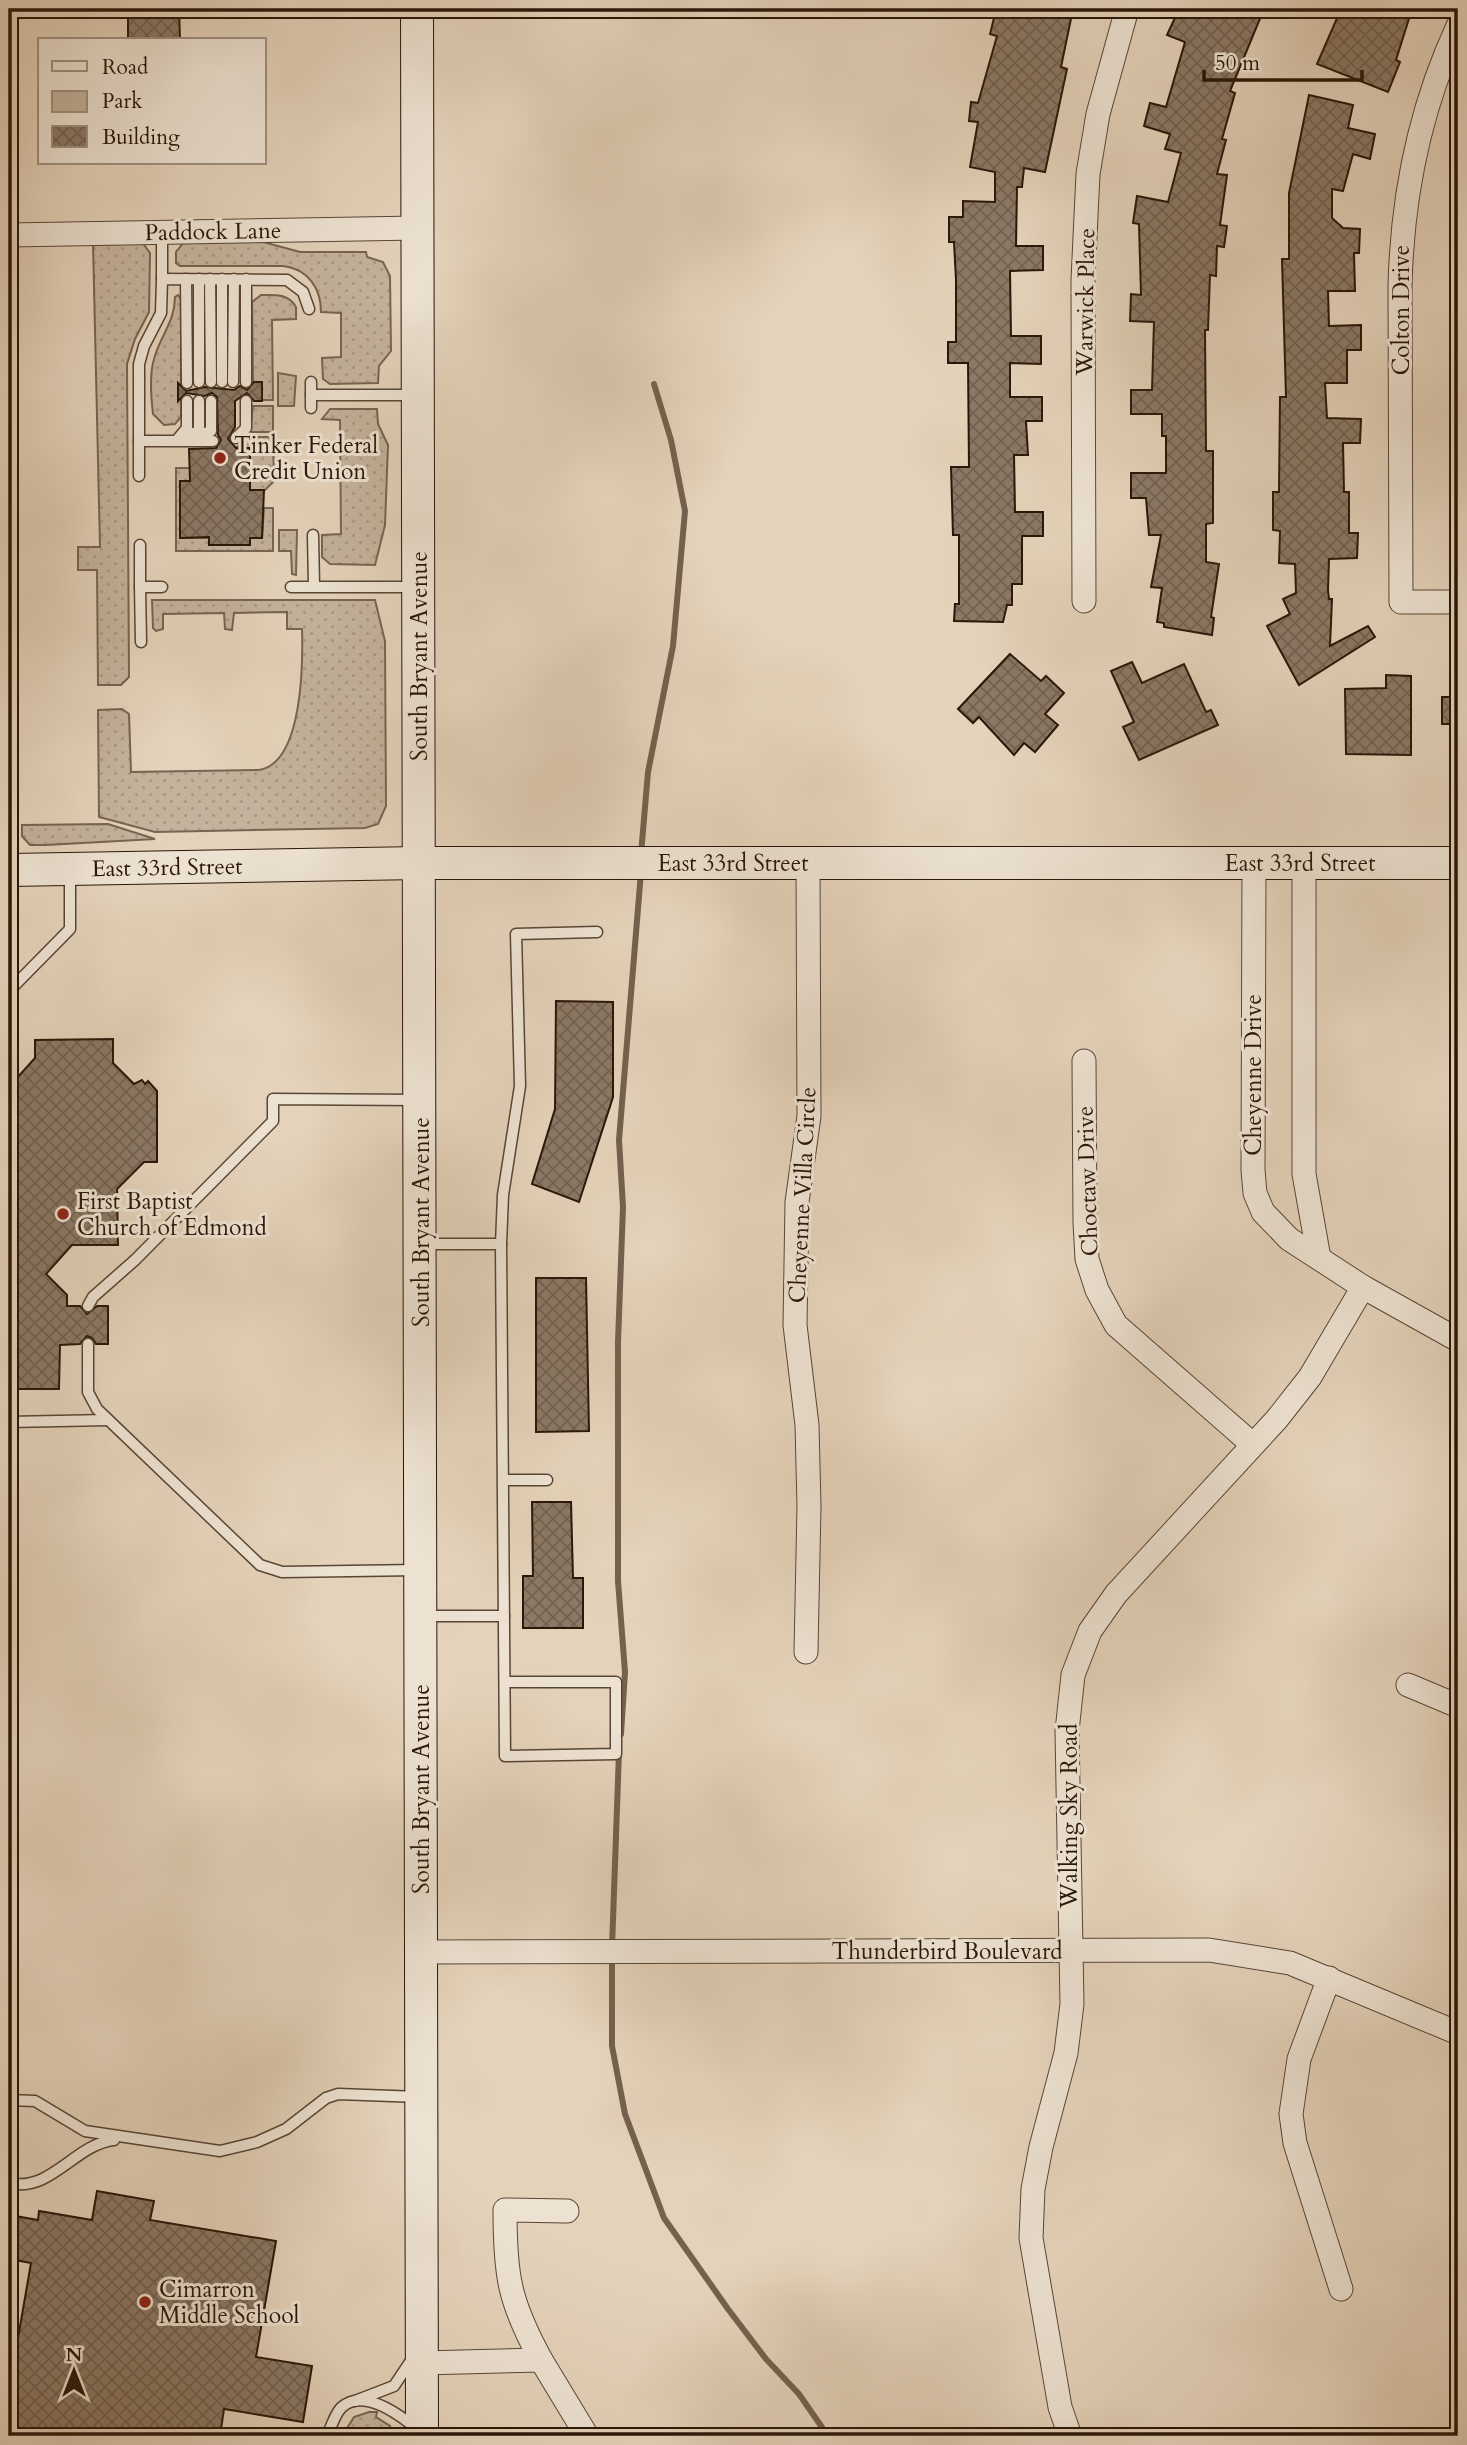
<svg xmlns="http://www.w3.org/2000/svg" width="1467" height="2445" viewBox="0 0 1467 2445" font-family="Cardo,serif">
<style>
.green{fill:url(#green-dots);stroke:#776452;stroke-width:2}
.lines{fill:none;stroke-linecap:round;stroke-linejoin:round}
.stream{stroke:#74614e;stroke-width:6}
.building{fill:url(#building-cross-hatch);stroke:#2a1708;stroke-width:2}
.lane-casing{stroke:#584634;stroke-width:13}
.street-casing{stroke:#584634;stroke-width:25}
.secondary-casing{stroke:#2a1708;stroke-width:34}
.lane{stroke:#ede2d2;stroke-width:10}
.street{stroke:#ede2d2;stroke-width:23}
.secondary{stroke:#ede2d2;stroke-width:32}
.poi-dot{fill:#8f2418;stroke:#ede2d2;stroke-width:2.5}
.labels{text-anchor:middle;stroke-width:6;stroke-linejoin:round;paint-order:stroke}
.street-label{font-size:23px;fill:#2a1708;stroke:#ede2d2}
.poi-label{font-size:23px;fill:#2a1708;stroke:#ede2d2;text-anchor:start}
</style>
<defs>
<pattern id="green-dots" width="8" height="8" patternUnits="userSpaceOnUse" patternTransform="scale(1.75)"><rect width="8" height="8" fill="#c4b29c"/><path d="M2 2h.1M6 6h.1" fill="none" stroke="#a99885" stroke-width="1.8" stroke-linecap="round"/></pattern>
<pattern id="building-cross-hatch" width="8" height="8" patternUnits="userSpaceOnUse" patternTransform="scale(1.75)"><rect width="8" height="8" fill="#8b7865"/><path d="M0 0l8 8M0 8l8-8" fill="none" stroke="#726151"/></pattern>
</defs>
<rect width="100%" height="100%" fill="#e4d2ba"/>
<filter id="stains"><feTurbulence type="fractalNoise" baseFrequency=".00286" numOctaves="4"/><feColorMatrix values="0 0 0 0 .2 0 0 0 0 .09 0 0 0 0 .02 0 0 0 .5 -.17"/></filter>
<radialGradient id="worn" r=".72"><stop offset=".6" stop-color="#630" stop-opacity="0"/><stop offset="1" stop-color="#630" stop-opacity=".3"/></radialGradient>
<!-- green -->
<g class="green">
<path d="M252 239 300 252H366L367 257 383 262 390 276 391 351 379 366 378 383 330 384 323 379 322 358 341 357V313L321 312C321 288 308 269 283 266H180L176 263V252L184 242Z"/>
<path d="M142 242 150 253 149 312 135 339 127 364 129 677 121 685H98L97 570H78V547H100L93 243Z"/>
<path d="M178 295 181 299V417L175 424 164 425 153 414C151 397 149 375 154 359 160 336 175 322 175 297Z"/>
<path d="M261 295C275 295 288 293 296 307V319L272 320 273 400H262V382H253L252 302Z"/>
<path d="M278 373 296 376 294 406H278Z"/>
<path d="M253 406H273V432H250Z"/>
<path d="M330 409H377L378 424 388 445 385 525 375 565 330 564 322 557V535L341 534 340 420 322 419Z"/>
<path d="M247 437H273L274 481 264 491 250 490V448H236Z"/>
<path d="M176 468H190V481L180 482V538H262L264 508H273V551H176Z"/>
<path d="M279 530H297L296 575 292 574 291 551H279Z"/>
<path d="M152 600H375L385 641 386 806 378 824 365 828 155 832 99 817 98 710 122 709 129 714 131 772 259 770C303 763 303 663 302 629H287V612L234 613 232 630 225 629 224 613 163 614V629L156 631 153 628Z"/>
<path d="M108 824 155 839 46 845H30L22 836V825Z"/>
<path d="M369 2412H377L376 2417 390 2426 394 2436H342L354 2417Z"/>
</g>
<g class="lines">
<!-- stream -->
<g class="stream">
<path d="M641 854 648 772 673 646 685 511 671 440 654 384"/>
<path d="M621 1734 625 1672 618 1581V1342L623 1207 619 1140 641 872"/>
<path d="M619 1752 612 1948V2046L625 2114 664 2218 728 2309 766 2359 799 2394 828 2436"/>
</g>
</g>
<!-- building -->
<g class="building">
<path d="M128 9H179L180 40H128Z"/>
<path d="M1010 9H1073L1061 67 1067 69 1045 172 1024 168 1022 187H1017L1016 246H1043V270L1010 271 1011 336H1041V364L1010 363V397H1042V421H1026L1028 455H1014L1015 512H1043V536H1022V584H1012V605H1007L1003 622 954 621 955 604H959V535H953L951 467H969L968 363H948V342H956V280L954 242H949V217H963V201L995 202V172L970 167 978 122 969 121 971 102 978 103 997 36 990 34 995 14 1009 17Z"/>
<path d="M1179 9H1264L1230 91 1235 93 1222 139 1226 140 1217 174 1227 175 1220 225 1227 226 1224 247 1217 246 1216 276 1210 275 1208 330H1205L1206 451H1213V523L1206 524V562L1219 564 1211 617 1214 618 1212 635 1164 627V623L1157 622 1162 588 1151 587 1161 535H1149L1146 498H1131V473H1166V436H1162V414H1131V390H1152L1154 322 1130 321 1131 294 1141 295 1139 224 1133 223 1137 196 1168 202 1181 153 1165 149 1170 134 1144 126 1150 103 1166 107 1185 42 1167 35Z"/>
<path d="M1341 9H1412L1396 60 1400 62 1388 92 1317 64Z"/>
<path d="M1309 95 1353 105 1348 128 1375 134 1370 159 1353 154 1343 191 1332 189V218L1343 228 1360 229 1359 253H1354L1355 291H1328L1329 326 1361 325V350H1347V383H1325L1327 418 1361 419 1360 443H1343L1344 492H1349V533H1358L1357 558 1329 559 1328 590 1329 599H1332L1330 646 1368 626 1375 637 1299 685 1267 626 1290 614 1283 599 1296 593 1295 564 1279 563 1280 531 1273 530V492H1279L1280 397H1286L1282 259H1289V193Z"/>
<path d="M254 382H262V401H254L247 393 235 401V427L228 439 236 448H250V490H264L262 538H250V545H209V537L180 538V481H190L189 449 216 448 221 440 218 435 217 397 212 393 205 396 186 393 178 401V383L186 391 205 387 234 390 240 386 247 390Z"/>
<path d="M1010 654 1041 681 1046 676 1064 693 1045 714 1058 725 1035 752 1024 743 1014 755 979 717 973 723 958 709Z"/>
<path d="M1132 662 1142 683 1184 664 1206 712 1211 710 1218 725 1139 760 1123 727 1134 722 1111 671Z"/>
<path d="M1386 675 1411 676V755L1346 754 1345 689 1386 688Z"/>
<rect x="1442" y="697" width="16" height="27"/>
<path d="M556 1001 613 1002V1097L579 1202 532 1184 555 1109Z"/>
<path d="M113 1039V1063L134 1084 142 1080 145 1084 148 1081 157 1091V1162H144L117 1189 118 1245H72L46 1274 67 1295V1306H80L87 1314 97 1306H108V1344H96L92 1338 87 1336 80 1344 60 1345 59 1389H9V1078H17L35 1058V1040Z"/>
<path d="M536 1278H586L589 1431 536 1432Z"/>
<path d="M532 1502H571L573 1578H583V1628H523V1576H533Z"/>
<path d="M97 2191 154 2201 150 2220 276 2241 256 2357 312 2366 303 2422 224 2409 220 2436H9V2343L17 2344 31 2263 9 2259 15 2216 38 2220 39 2211 92 2220Z"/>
</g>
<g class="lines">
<!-- lane casing -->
<g class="lane-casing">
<g id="lane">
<path d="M162 232V279"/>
<path d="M186 279 187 383"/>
<path d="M210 279 211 382"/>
<path d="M222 279V382"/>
<path d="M246 279V382"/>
<path d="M199 382V279"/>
<path d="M233 382 234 279"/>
<path d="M311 382V408"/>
<path d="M311 395H416"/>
<path d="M190 436 199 430V401"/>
<path d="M194 437 211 431V401"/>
<path d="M236 438 246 428V401"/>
<path d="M177 440 187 428V401"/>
<path d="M139 441H213"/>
<path d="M139 476V364L144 346 161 313 162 279 287 280 303 292 309 309"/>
<path d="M313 535 314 586"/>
<path d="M140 545V587H162"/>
<path d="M140 587 141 642"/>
<path d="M291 587H416"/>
<path d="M9 991 70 929V872"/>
<path d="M423 1244H501L503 1195 520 1086 516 934 597 932"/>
<path d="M501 1244 505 1756 616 1754V1682H505"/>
<path d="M88 1306 93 1297 135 1260 273 1121V1099L417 1100"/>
<path d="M88 1344V1392L97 1409 260 1565 282 1572 418 1570"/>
<path d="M9 1422 108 1420"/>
<path d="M504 1480H547"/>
<path d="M423 1616H504"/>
<path d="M9 2100 35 2101 85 2131 220 2151 257 2142 286 2129 326 2098 338 2094 420 2097"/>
<path d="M9 2183C51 2193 75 2144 114 2140"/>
<path d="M355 2401 394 2386 412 2359"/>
<path d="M326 2436C332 2428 334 2414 342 2407 364 2388 400 2415 417 2429"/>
</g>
</g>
<!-- street casing -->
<g class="street-casing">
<g id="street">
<path d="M1458 26C1419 110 1402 195 1400 287L1401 602H1458"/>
<path d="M9 235 417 228"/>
<path d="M1084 601 1083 280 1088 174 1098 114 1127 9"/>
<path d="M1254 863 1253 1170 1255 1193 1263 1212 1289 1239 1363 1287 1458 1340"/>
<path d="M1304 863V1174L1319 1258"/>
<path d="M1084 1061 1085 1222 1087 1259 1097 1290 1116 1325 1252 1444"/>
<path d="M806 1652 809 1506 807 1425 795 1325 797 1202 809 1116 808 863"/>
<path d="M1408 1685 1458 1706"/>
<path d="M421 1952 1209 1950 1290 1963 1458 2033"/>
<path d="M1329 1978 1299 2059 1291 2114 1295 2143 1341 2289"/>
<path d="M541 2360C509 2301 505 2276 505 2210L567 2211"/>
<path d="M422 2363 541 2360 587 2436"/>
<path d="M1070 2436 1060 2407 1031 2238 1033 2189 1041 2147 1066 2053 1072 2004 1067 1731 1073 1675 1090 1631 1116 1594 1277 1419 1310 1377 1363 1287"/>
</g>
</g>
<!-- secondary casing -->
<g class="secondary-casing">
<g id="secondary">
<path d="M417 9 422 2436"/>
<path d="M9 870 420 863H1458"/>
</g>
</g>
<!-- lane -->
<use href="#lane" class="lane"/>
<!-- street -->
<use href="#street" class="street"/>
<!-- secondary -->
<use href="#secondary" class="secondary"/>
</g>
<!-- markers -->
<g class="poi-dot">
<circle cx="220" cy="458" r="7"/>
<circle cx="63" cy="1214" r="7"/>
<circle cx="145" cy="2302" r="7"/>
</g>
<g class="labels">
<!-- street labels -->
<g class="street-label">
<text transform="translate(213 231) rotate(-1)" y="8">Paddock Lane</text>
<text transform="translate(1085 302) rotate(-89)" y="8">Warwick Place</text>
<text transform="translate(1401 310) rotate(-90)" y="8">Colton Drive</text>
<text transform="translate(419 656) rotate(-90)" y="8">South Bryant Avenue</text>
<text x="733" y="871">East 33rd Street</text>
<text x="1300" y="871">East 33rd Street</text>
<text transform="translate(167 867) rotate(-1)" y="8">East 33rd Street</text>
<text transform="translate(1253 1075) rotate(-90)" y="8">Cheyenne Drive</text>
<text transform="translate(1087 1181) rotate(-92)" y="8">Choctaw Drive</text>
<text transform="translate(802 1195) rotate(-87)" y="8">Cheyenne Villa Circle</text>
<text transform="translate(421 1222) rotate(-90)" y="8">South Bryant Avenue</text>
<text transform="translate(421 1789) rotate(-90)" y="8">South Bryant Avenue</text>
<text transform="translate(1069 1816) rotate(-90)" y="8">Walking Sky Road</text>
<text x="947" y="1959">Thunderbird Boulevard</text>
</g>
<!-- poi labels -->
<g class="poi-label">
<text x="234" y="453">Tinker Federal<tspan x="234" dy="26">Credit Union</tspan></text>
<text x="77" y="1209">First Baptist<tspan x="77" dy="26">Church of Edmond</tspan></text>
<text x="159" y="2297">Cimarron<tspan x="159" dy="26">Middle School</tspan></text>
</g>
</g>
<!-- margin -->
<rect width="1467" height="2445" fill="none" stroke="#e4d2ba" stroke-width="35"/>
<rect x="10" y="10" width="1446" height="2424" fill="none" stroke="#2a1708" stroke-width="3.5"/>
<rect x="18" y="18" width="1432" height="2410" fill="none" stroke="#2a1708" stroke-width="2"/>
<!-- legend -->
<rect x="38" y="38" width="228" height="126" fill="#ede2d2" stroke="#9f9181" stroke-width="2"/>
<rect x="52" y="61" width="35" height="10" fill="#ede2d2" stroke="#9f9181" stroke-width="2"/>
<text x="102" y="74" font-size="21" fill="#2a1708">Road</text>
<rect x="52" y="91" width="35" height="21" fill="#c4b29c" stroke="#9f9181" stroke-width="2"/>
<text x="102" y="108" font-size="21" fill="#2a1708">Park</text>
<rect x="52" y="126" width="35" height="21" fill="url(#building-cross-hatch)" stroke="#9f9181" stroke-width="2"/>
<text x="102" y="144" font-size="21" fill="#2a1708">Building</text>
<!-- north arrow -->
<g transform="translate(74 2371)" stroke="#ede2d2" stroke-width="5" paint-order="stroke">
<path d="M0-5L12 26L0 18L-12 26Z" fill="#2a1708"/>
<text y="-10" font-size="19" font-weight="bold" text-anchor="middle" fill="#2a1708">N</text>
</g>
<!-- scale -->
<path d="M1204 70v10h158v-10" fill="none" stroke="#2a1708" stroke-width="3.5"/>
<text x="1215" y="70" font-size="21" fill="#2a1708" stroke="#ede2d2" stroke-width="5" paint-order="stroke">50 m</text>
<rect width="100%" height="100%" filter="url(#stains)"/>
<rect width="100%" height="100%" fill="url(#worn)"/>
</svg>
